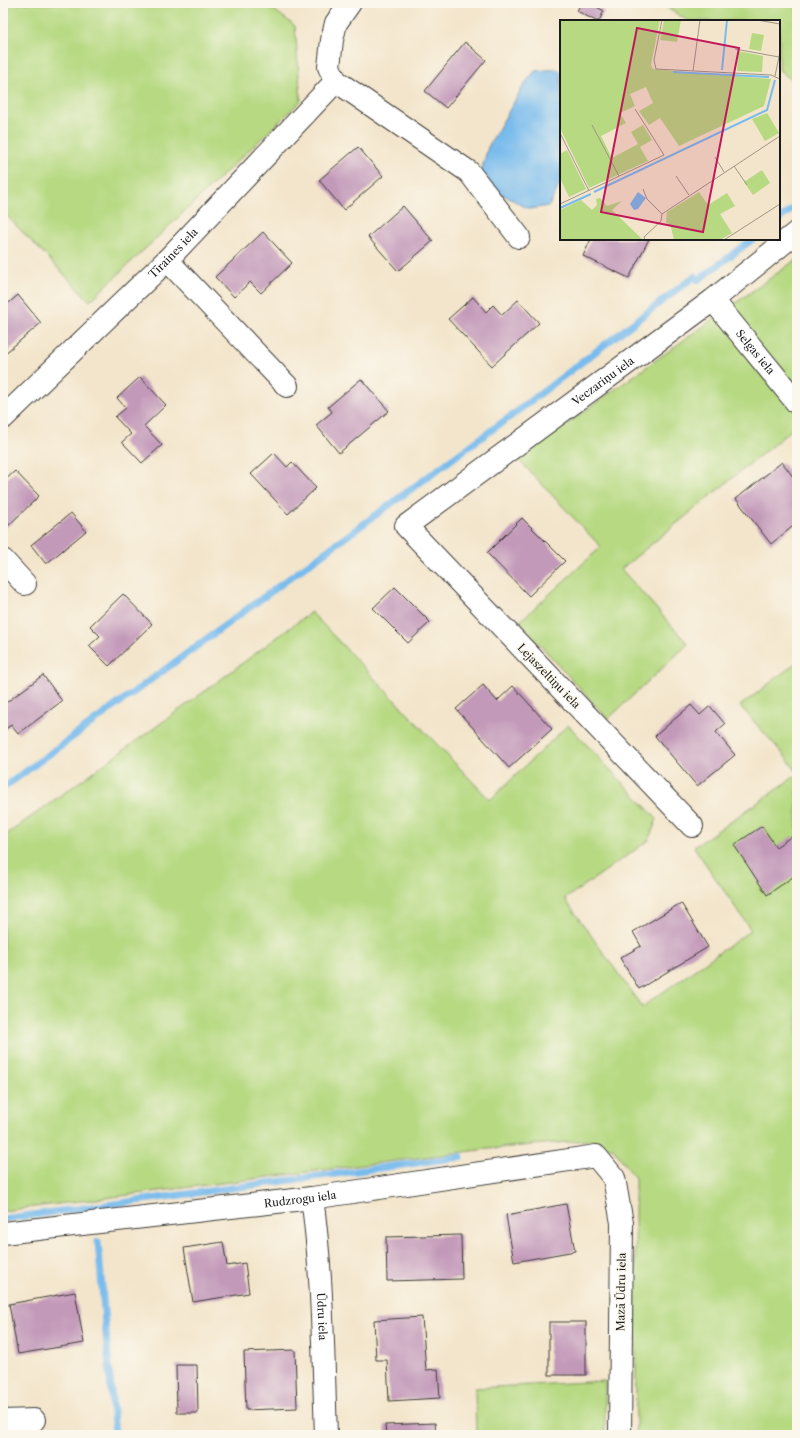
<svg xmlns="http://www.w3.org/2000/svg" width="800" height="1438" viewBox="0 0 800 1438" font-family="'Libre Caslon Text',serif">
<style>
.green{fill:#b6d981;stroke:#697a4e}
.water{fill:#78bbed;stroke:#4a6c84}
.lines{fill:none;stroke-linecap:round;stroke-linejoin:round}
.stream{stroke:#78bbed;stroke-width:7}
.building{fill:#c299b9}
.minor-casing{stroke:#3c3a36;stroke-width:24}
.minor{stroke:#fff;stroke-width:22}
.labels{text-anchor:middle;stroke-width:3;stroke-linejoin:round;paint-order:stroke}
.street-label{font-size:11px;fill:#1c1c1c;stroke:#fbf7ec}
.inset-river{fill:none;stroke:#78bbed;stroke-width:2}
.inset-road{fill:none;stroke:#9d9585;stroke-width:1}
.view{fill:#c2185b;fill-opacity:0.15;stroke:#c2185b;stroke-width:2}
.inset-edge{fill:none;stroke:#1c1c1c;stroke-width:2}
</style>
<rect width="100%" height="100%" fill="#fbf7ec"/>
<filter id="ink" filterUnits="userSpaceOnUse"><feTurbulence type="fractalNoise" baseFrequency=".025" numOctaves="2"/><feDisplacementMap in="SourceGraphic" scale="8" xChannelSelector="R" yChannelSelector="G"/><feConvolveMatrix kernelMatrix="1 2 1 2 8 2 1 2 1" color-interpolation-filters="sRGB"/></filter>
<filter id="wash" filterUnits="userSpaceOnUse"><feTurbulence type="fractalNoise" baseFrequency=".012" numOctaves="4" result="noise"/><feDisplacementMap in="SourceGraphic" scale="16" xChannelSelector="R" yChannelSelector="G"/><feGaussianBlur stdDeviation="0.9" result="paint"/><feColorMatrix in="noise" values="0 0 0 0 0 0 0 0 0 0 0 0 0 0 0 0 0 1.4 0 .05"/><feComposite in="paint" operator="in"/></filter>
<g filter="url(#wash)">
<rect width="100%" height="100%" fill="#f3e5cb"/>
<!-- green -->
<g class="green">
<path d="M3 3H265L295 26 301 101 90 301 5 214 3 215Z"/>
<path d="M660 3H797V84L779 70V21H688Z"/>
<path d="M797 259V428L795 427 621 569 688 644 608 719 519 622 601 547 518 459Z"/>
<path d="M311 612 490 800 568 725 657 819 648 841 565 899 642 1007 751 930 694 847 797 775V1435H636L635 1178 613 1148 589 1140 488 1149 3 1211V837L193 700Z"/>
<path d="M797 662V772L785 756 740 706Z"/>
<path d="M3 1374 8 1408 3 1409Z"/>
<path d="M605 1381V1435H476L475 1388Z"/>
</g>
<!-- water -->
<path class="water" d="M557 69 561 71V182L549 206 529 209 498 192 481 172 488 147 525 83 535 71Z"/>
<g class="lines">
<!-- stream -->
<g class="stream">
<path d="M779 219 797 206"/>
<path d="M3 788 515 413 695 276 698 280 753 239"/>
<path d="M3 1219 461 1157"/>
<path d="M98 1242 115 1435"/>
</g>
</g>
<g id="blocks">
<!-- building -->
<g class="building">
<path d="M581 3H590L604 11 599 21H596L577 11Z"/>
<path d="M465 42 486 60 446 108 425 91Z"/>
<path d="M358 147 383 176 344 210 319 180Z"/>
<path d="M403 206 433 241 398 271 368 237Z"/>
<path d="M263 232 292 263 261 293 250 282 234 297 215 277Z"/>
<path d="M591 239H649L629 278 583 256Z"/>
<path d="M18 295 41 323 3 355V308Z"/>
<path d="M473 297 486 312 493 305 502 315 518 300 539 323 492 366 448 319Z"/>
<path d="M140 377 166 405 144 426 162 445 142 463 122 442 131 434 115 417 126 408 117 398Z"/>
<path d="M361 379 389 411 339 453 316 425 332 412 328 407Z"/>
<path d="M274 453 287 467 292 462 316 488 288 514 251 474Z"/>
<path d="M782 462 797 482V523L771 544 736 499Z"/>
<path d="M15 471 39 496 7 527 3 523V482Z"/>
<path d="M71 513 86 531 46 564 31 545Z"/>
<path d="M522 518 565 561 529 596 487 553Z"/>
<path d="M395 587 430 622 408 643 373 608Z"/>
<path d="M123 594 152 624 109 666 89 646 100 636 90 626Z"/>
<path d="M43 675 62 701 18 734 11 725 3 731V705Z"/>
<path d="M483 685 497 701 513 686 552 729 509 768 456 709Z"/>
<path d="M691 705 700 715 710 706 725 724 716 732 735 755 697 786 655 736Z"/>
<path d="M762 826 776 847 792 836 797 843V874L767 895 734 845Z"/>
<path d="M681 903 708 947 639 989 620 958 641 946 633 932Z"/>
<path d="M566 1204 575 1251 514 1262 506 1215Z"/>
<path d="M461 1235 462 1279 387 1281 386 1237Z"/>
<path d="M223 1242 227 1266 245 1263 249 1293 193 1302 184 1248Z"/>
<path d="M75 1292 84 1343 18 1354 9 1304Z"/>
<path d="M422 1317 426 1370 438 1369 440 1398 389 1401 387 1360H376L374 1320Z"/>
<rect x="549" y="1322" width="37" height="53"/>
<path d="M295 1350 297 1408 246 1410 244 1352Z"/>
<path d="M176 1365H197L198 1413H177Z"/>
<path d="M435 1423 436 1435H386L385 1425Z"/>
</g>
</g>
</g>
<g filter="url(#ink)">
<use href="#blocks" fill-opacity="0" stroke="#3c3a36" stroke-width="1"/>
<g class="lines">
<!-- minor casing -->
<g class="minor-casing">
<g id="minor">
<path d="M350 3 336 23 332 40 329 67 336 81 469 172 519 237"/>
<path d="M167 260 287 386"/>
<path id="s1" d="M713 300 797 403"/>
<path id="s2" d="M3 418 167 260 336 81"/>
<path d="M3 560 25 584"/>
<path id="s3" d="M692 826 406 526 713 300 797 232"/>
<path id="s4" d="M312 1198C323 1276 323 1356 326 1435"/>
<path id="s5" d="M3 1233 312 1198 596 1156 614 1178 622 1223 620 1435"/>
<path d="M3 1421 34 1420"/>
</g>
</g>
<!-- minor -->
<use href="#minor" class="minor"/>
</g>
</g>
<g class="labels">
<!-- street labels -->
<g class="street-label">
<text dy="4" stroke="none"><textPath href="#s2" startOffset="237">Tīraines iela</textPath></text>
<text dy="4" stroke="none"><textPath href="#s1" startOffset="67">Selgas iela</textPath></text>
<text dy="4" stroke="none"><textPath href="#s3" startOffset="659">Veczariņu iela</textPath></text>
<text transform="translate(549 676) rotate(46)" y="4">Lejaszeltiņu iela</text>
<text dy="4" stroke="none"><textPath href="#s5" startOffset="299">Rudzrogu iela</textPath></text>
<text transform="translate(621 1292) rotate(-89)" y="4">Mazā Ūdru iela</text>
<text dy="4" stroke="none"><textPath href="#s4" startOffset="119">Ūdru iela</textPath></text>
</g>
</g>
<!-- overview -->
<g transform="translate(560 20)">
<rect width="220" height="220" fill="#f3e5cb"/>
<path d="M0 0H100L91 45 93 49 211 59 204 86 119 126 100 98 89 105 79 91 93 83 86 67 70 74 75 86 60 93 66 103 41 116 52 138 78 124 71 112 83 105 92 120 80 127 88 141 29 168 0 108ZM104 0H121L117 22 100 20ZM192 13 204 15 201 31 189 29ZM178 31 203 36 202 52 177 51ZM207 93 219 113 205 121 192 99ZM7 130 26 169 9 177 0 158V134ZM202 150 210 163 193 175 184 162ZM139 172 148 185 167 173 175 186 160 194 172 213 160 220H114L111 207 106 202 107 192ZM40 178 47 186 62 181 52 190 83 220H0V190L21 180 32 190 37 185 36 179Z" fill="#b6d981"/>
<path d="M78 172 86 178 78 189 74 190 70 184Z" fill="#78bbed"/>
<path class="inset-river" d="M162 50 167 0M113 52 209 57M34 172 207 90 215 60M0 188 31 174"/>
<path class="inset-road" d="M102 0 94 40 96 49 211 55 220 59M197 0 220 4M175 29 219 37M133 51 140 0M215 56 220 32M32 105 59 156M0 113 29 171M155 137 164 152M174 146 187 165M116 156 129 175M83 169 87 179 102 194M0 184 104 135 75 89M102 194 220 116M85 220 84 217 101 201 102 194M164 220 220 184"/>
<path class="view" d="M77 8 179 28 143 212 41 192Z"/>
<rect width="220" height="220" class="inset-edge"/>
</g>
<!-- margin -->
<rect width="800" height="1438" fill="none" stroke="#fbf7ec" stroke-width="16"/>
</svg>
